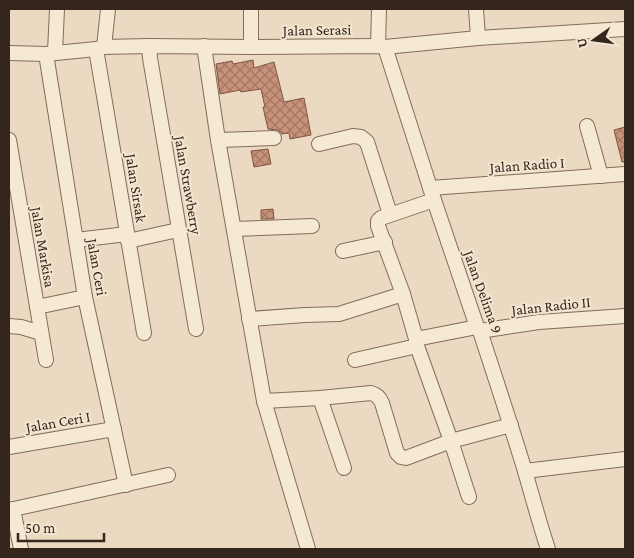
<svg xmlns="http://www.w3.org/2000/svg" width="634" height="558" viewBox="0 0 634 558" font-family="'Crimson Pro',serif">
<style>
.building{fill:url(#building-cross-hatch);stroke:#815441}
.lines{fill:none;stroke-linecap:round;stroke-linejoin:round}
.minor-casing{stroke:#836c5a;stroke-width:16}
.minor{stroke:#f6e9d3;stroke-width:14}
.labels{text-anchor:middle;stroke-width:4;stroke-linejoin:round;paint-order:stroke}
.street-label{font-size:15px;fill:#34261d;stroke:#f3e5d0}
</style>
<defs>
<pattern id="building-cross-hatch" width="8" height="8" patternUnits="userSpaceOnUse" patternTransform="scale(1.25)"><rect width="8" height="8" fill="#c79279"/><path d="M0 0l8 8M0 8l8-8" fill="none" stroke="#a27763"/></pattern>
</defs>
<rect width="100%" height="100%" fill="#ebdac1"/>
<!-- building -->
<g class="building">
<path d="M253 60 254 68 274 62 284 102 304 98 311 135 290 139 289 133 282 134 278 130 268 129 263 107H265L261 89 241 92 240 90 220 94 216 64 232 61 233 64Z"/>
<path d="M625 127V162H622L614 130Z"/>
<path d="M268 149 271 164 254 167 251 151Z"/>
<path d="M273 209 274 219H261V210Z"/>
</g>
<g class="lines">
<!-- minor casing -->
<g class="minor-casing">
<g id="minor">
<path d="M251 9V47"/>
<path d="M476 9 478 38"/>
<path d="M149 46 150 58 196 329"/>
<path d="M204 46 218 140 264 401 308 549"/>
<path d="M378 46 379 9"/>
<path d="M104 47 108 9"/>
<path d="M385 47 434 200 477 327 480 331C495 377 510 422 524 468 532 495 539 522 548 549"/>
<path d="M96 49 144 333"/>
<path d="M55 52 57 9"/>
<path d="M9 53 46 54 96 49 104 47 149 46 251 47 378 46 385 47 478 38 625 29"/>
<path d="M46 54 85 297 126 485"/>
<path d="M587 126 601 176"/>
<path d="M9 140 46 360"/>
<path d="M218 140 274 138"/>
<path d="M319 144 353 136 361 137 367 142 390 214"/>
<path d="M430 188 625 174"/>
<path d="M434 200 381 218 378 221V226L403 294 416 339 417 346 451 441 469 497"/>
<path d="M234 229 312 226"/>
<path d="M76 240 127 234"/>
<path d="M128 241 178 230"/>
<path d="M343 251 385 242"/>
<path d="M37 307 85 297"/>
<path d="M249 319 305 315 339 314 403 294"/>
<path d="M9 326 21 327 41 333"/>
<path d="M480 331 539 322 625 316"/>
<path d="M416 339 477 327"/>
<path d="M355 360 417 346"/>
<path d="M320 398 344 468"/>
<path d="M264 401 320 398 371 393C377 395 379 397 382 403L397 453 401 457 406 458 451 441 511 425"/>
<path d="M9 447 114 429"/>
<path d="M525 471 625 459"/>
<path d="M13 509 21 549"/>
<path d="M9 510 168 475"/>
</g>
</g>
<!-- minor -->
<use href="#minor" class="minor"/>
</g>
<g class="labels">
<!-- street labels -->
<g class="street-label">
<text transform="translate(317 30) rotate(-1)" y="5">Jalan Serasi</text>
<text transform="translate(527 165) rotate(-4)" y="5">Jalan Radio I</text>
<text transform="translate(188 185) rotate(80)" y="5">Jalan Strawberry</text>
<text transform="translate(136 188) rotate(81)" y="5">Jalan Sirsak</text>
<text transform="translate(43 247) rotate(80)" y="5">Jalan Markisa</text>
<text transform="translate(97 267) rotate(80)" y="5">Jalan Ceri</text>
<text transform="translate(483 292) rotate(70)" y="5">Jalan Delima 9</text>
<text transform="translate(551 306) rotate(-6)" y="5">Jalan Radio II</text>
<text transform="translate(58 422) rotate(-10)" y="5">Jalan Ceri I</text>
</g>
</g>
<!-- border -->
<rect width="634" height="558" fill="none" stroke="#34261d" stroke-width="20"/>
<!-- north arrow -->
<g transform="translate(594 40) rotate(256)" stroke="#f3e5d0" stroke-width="4" paint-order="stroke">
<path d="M0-4L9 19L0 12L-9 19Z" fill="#34261d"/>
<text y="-8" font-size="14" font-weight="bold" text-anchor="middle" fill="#34261d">U</text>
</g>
<!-- scale -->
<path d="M18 533v8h86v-8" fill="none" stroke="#34261d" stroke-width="2.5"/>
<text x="25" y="533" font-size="15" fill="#34261d" stroke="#f3e5d0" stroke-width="4" paint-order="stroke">50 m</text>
</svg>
